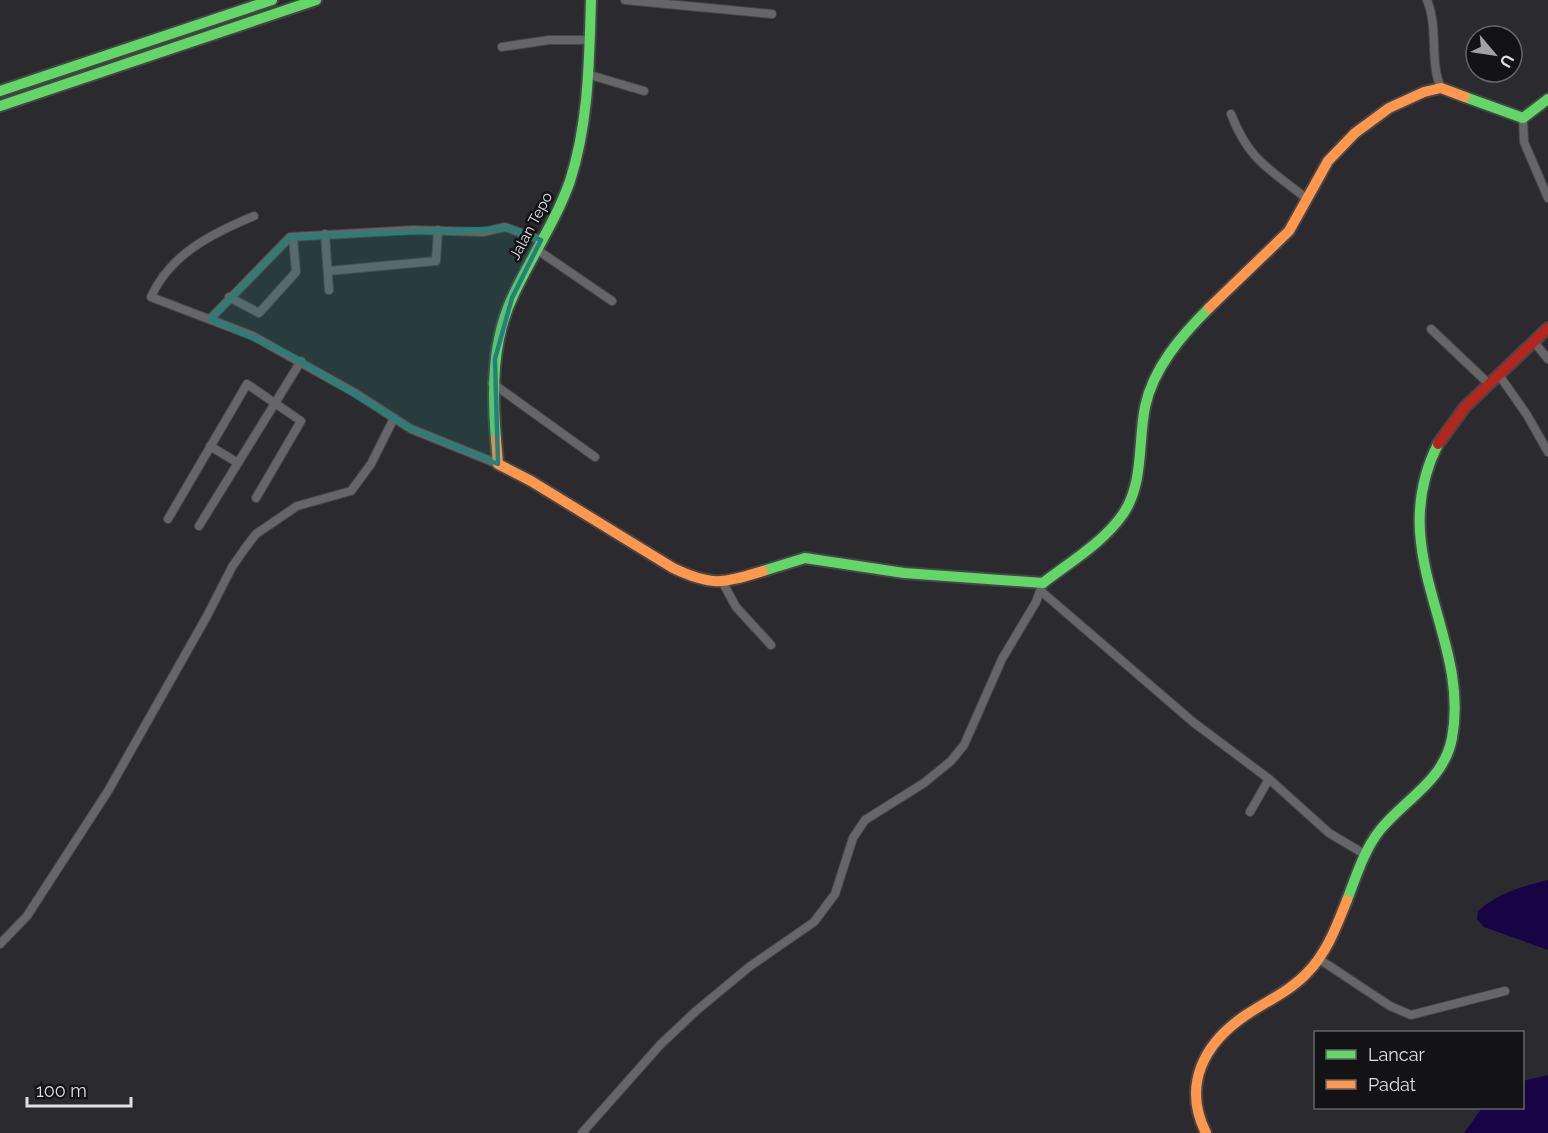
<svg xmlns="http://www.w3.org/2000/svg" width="1548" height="1133" viewBox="0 0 1548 1133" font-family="Raleway,sans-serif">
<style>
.water{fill:#170444}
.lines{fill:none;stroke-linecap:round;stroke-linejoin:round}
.street-casing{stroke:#464648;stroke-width:10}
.fast-casing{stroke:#464648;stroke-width:14}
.slow-casing{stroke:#464648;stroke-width:14}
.jam-casing{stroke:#464648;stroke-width:14}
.street{stroke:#666669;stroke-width:8}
.fast{stroke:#63d668;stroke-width:10}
.slow{stroke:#ff974d;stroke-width:10}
.jam{stroke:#b3261e;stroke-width:10}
.marked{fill:#24817a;fill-opacity:0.2;stroke:#24817a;stroke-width:4.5;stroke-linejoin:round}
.labels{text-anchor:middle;stroke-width:5;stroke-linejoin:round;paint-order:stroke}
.street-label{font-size:15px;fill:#e0e0e4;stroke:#131316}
</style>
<rect width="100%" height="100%" fill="#2b2b2f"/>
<!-- water -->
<g class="water">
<path d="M1548 880V950L1484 927 1477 919 1478 911C1499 892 1521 887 1548 880Z"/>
<path d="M1548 1075V1133H1464L1482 1108H1522L1523 1081Z"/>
</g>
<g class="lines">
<!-- street casing -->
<g class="street-casing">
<g id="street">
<path d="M625 0 772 14"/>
<path d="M1427 0C1439 29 1429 61 1441 88"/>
<path d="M502 47 549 40H589"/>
<path d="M590 75 644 91"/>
<path d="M1231 114C1249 161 1270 169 1307 199"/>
<path d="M1523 118 1524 142 1548 198"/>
<path d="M254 216C213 233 170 254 151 297L253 336 355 393 411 429 498 464"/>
<path d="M325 234 329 290"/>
<path d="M536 249 612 301"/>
<path d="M328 271 436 261 438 230"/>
<path d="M229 297 259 313 296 272 293 237"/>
<path d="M210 319 290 237 413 230 483 232 505 227 541 240"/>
<path d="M1431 329 1489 384"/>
<path d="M1534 342 1548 359"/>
<path d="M1499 375 1527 415 1548 452"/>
<path d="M492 383 595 457"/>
<path d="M210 446 238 463"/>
<path d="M168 519 247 384 301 421 256 498"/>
<path d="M199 526 301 361"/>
<path d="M723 583 736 607 771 645"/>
<path d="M1042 592 1193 722 1269 779 1329 833 1366 855"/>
<path d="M1250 812 1269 779"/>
<path d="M0 944 27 916 108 791 207 616 232 567 246 547 256 534 297 506 351 491 371 464 394 418"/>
<path d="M1319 959 1390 1006 1411 1015 1505 991"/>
<path d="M582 1133 660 1045 696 1011 749 967 814 922 835 894 853 838 865 820 924 783 951 761 964 745 1002 659 1036 602 1043 583"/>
</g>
</g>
<!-- fast casing -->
<g class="fast-casing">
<g id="fast">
<path d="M0 91 272 0"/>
<path d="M1465 97 1523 118 1548 99"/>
<path d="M0 106 316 0"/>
<path d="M496 439C492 391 492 340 513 296 531 257 556 221 570 181 589 122 589 61 591 0"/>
<path d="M763 571 805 558 904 573 1043 583C1070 562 1103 543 1123 514 1144 483 1138 442 1145 407 1153 368 1182 335 1209 308"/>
<path d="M1347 900C1356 877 1364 850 1380 830 1405 799 1444 781 1452 738 1471 636 1383 553 1438 444"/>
</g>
</g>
<!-- slow casing -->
<g class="slow-casing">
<g id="slow">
<path d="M1209 308 1289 231 1328 161 1355 133 1389 108 1424 92 1441 88 1465 97"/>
<path d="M496 439 498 464 531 481 673 568C713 587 723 583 763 571"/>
<path d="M1206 1133C1182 1085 1204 1043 1246 1015 1267 1001 1290 991 1307 973 1327 953 1337 925 1347 900"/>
</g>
</g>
<!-- jam casing -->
<g class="jam-casing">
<path id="jam" d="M1438 444 1465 407 1548 328"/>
</g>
<!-- street -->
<use href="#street" class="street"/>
<!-- fast -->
<use href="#fast" class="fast"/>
<!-- slow -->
<use href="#slow" class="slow"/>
<!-- jam -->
<use href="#jam" class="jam"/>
</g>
<!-- marked area -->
<path class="marked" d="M512 228 541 240 512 298 495 359 498 464 411 429 288 354 210 319 290 237Z"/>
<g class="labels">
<!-- street labels -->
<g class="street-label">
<text transform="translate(531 226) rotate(-62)" y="5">Jalan Tepo</text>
</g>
</g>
<!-- legend -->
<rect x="1314" y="1031" width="210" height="78" fill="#131316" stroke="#656568" stroke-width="1.5"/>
<rect x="1326" y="1050" width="30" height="9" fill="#63d668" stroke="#656568" stroke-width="1.5"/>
<text x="1368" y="1061" font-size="18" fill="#e0e0e4">Lancar</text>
<rect x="1326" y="1080" width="30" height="9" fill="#ff974d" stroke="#656568" stroke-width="1.5"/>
<text x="1368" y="1091" font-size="18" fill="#e0e0e4">Padat</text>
<!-- north arrow -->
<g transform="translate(1494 54) rotate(119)"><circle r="28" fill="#131316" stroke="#656568" stroke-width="1.5"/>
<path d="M0-4.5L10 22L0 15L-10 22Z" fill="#a1a1a5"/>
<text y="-9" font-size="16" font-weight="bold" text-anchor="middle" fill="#e0e0e4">U</text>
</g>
<!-- scale -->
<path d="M27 1097v9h104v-9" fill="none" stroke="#e0e0e4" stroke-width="3"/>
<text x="36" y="1097" font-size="18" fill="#e0e0e4" stroke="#131316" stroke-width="4.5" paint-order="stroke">100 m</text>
</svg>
